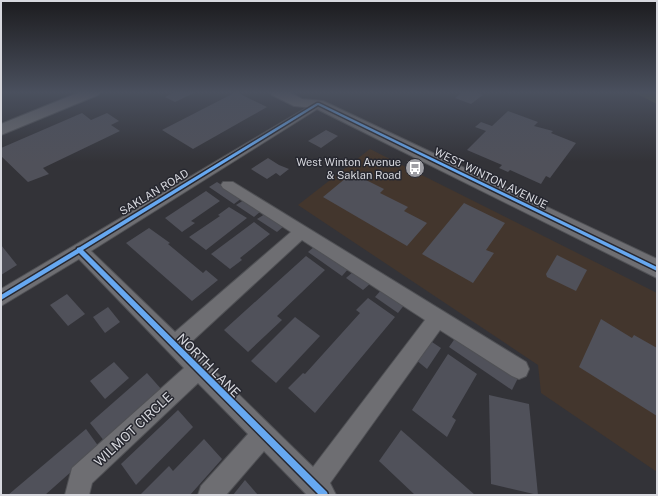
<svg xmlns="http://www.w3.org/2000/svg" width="658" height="496" viewBox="0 0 658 496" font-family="'Public Sans',sans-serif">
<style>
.commercial{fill:#43362d}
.green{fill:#484c36}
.building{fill:#50515a}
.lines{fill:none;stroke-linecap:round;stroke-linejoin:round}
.street-casing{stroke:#505155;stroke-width:2}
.secondary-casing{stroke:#505155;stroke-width:2}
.street{fill:#6e6e72;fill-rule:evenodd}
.secondary{fill:#6e6e72;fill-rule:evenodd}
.cycleway-casing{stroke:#272830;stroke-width:3}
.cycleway{fill:#66a8f1;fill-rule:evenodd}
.labels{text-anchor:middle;stroke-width:3;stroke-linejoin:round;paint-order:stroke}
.poi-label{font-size:11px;fill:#d7d8de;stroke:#272830;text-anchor:end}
.street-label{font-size:11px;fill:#d7d8de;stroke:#272830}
.near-street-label{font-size:13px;fill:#d7d8de;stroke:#272830}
</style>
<rect width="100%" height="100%" fill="#333338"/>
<!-- commercial -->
<path class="commercial" d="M370 149 657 293V472L541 393 538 365 298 205Z"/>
<!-- green -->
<path class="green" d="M633 92H657V104Z"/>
<!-- building -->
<g class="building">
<path d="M175 92H196L175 102 165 97Z"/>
<path d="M236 92 267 107 193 149 162 130Z"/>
<path d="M463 92H475L483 95 471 104 455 98Z"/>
<path d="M508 111 538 122 534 126 553 131 551 133 576 143 550 178 546 176 541 184 510 170 508 172 499 168 502 165 467 150 486 131 475 127 481 122 492 126Z"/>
<path d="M82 113 91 120 107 113 119 121 111 125 120 131 43 168 49 174 28 182 1 156V148Z"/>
<path d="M326 130 338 136 321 148 308 141Z"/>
<path d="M268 158 279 165 289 169 280 176 276 173 267 179 251 169Z"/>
<path d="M352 173 384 189 380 193 408 207 404 211 427 223 407 246 323 197Z"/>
<path d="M217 182 242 198 234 204 209 187Z"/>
<path d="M206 191 220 201 191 221 195 223 182 232 165 218Z"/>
<path d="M244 200 261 211 254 217 236 205Z"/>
<path d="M464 203 505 223 486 250 494 253 473 283 422 254Z"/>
<path d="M229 207 247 218 206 250 189 237 220 216 218 215Z"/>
<path d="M265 214 284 226 277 232 257 219Z"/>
<path d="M254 222 270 234 240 258 242 260 230 269 211 254Z"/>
<path d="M149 228 170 243 168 244 203 273 206 270 218 280 192 301 126 243Z"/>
<path d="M1 245 17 265 1 275Z"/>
<path d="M315 246 349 268 342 276 308 252Z"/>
<path d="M557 255 587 270 576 291 547 277 546 274Z"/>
<path d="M306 256 325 270 277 316 282 320 248 352 224 330Z"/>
<path d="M354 271 371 283 363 290 346 278Z"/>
<path d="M382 289 405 304 398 313 375 297Z"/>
<path d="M67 294 85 314 68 326 50 305Z"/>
<path d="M368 298 395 317 315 413 288 388 303 373 305 374 360 313 356 310Z"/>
<path d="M108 307 120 322 105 333 93 317Z"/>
<path d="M295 317 320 336 276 383 251 361Z"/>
<path d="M601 319 632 338 634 335 657 348V416L579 367Z"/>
<path d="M456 337 518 378 512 390 449 347Z"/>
<path d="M429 340 441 348 427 369 416 360Z"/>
<path d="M448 354 477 374 452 417 456 420 447 437 412 410Z"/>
<path d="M114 362 129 378 105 399 90 381Z"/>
<path d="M147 373 162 390 105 442 90 423Z"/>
<path d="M489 395 529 404 538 495 491 484Z"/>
<path d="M178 410 193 427 136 485 121 464Z"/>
<path d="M86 429 99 447 45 495H8Z"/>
<path d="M401 430 475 495H415L379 461Z"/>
<path d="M204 439 222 459 190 495H140L169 466 173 471Z"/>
<path d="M245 480 258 495H233Z"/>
</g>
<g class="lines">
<!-- street casing -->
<g class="street-casing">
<path id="street" d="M318 101 322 102 323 104 322 106 91 251 175 332 291 232 223 188 221 185 223 182H233L526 362 529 369 526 376 519 379 512 376 440 330 330 483 336 495H307L264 451 226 495H198L201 486 248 434 198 383 92 483 89 495H65L72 468 184 368 79 259 1 306V289ZM302 240 425 320 313 467 188 345Z"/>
</g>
<!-- secondary casing -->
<g class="secondary-casing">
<g id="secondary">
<path d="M80 92H100L98 95 1 135V124Z"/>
<path d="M270 92H289L302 99 323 101 657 259V278L315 108 294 106 272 95Z"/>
</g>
</g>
<!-- street -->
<use href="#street" class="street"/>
<!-- secondary -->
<use href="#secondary" class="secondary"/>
<!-- cycleway casing -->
<g class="cycleway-casing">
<path id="cycleway" d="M317 103H319L657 267V271L318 105 83 250 327 492 328 495H319L79 253 1 300V295L77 249V248L80 247Z"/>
</g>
<!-- cycleway -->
<use href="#cycleway" class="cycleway"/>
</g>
<!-- sky -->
<linearGradient id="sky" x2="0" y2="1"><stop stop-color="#1c1c1f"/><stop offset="0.57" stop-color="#4a505e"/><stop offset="1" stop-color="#4a505e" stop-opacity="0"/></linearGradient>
<rect width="658" height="162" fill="url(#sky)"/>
<!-- icons -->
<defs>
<g id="bus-disc" transform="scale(1)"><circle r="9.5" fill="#9e9ea4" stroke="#272830"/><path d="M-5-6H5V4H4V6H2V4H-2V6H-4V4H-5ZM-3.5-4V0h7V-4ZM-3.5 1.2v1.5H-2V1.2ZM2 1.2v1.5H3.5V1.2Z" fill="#fff"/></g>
</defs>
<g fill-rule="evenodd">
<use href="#bus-disc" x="415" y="168"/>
</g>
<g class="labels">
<!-- poi labels -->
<g class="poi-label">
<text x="401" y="166">West Winton Avenue<tspan x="401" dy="13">&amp; Saklan Road</tspan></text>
</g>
<!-- street labels -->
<g class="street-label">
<text transform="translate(491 178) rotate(26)" y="4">WEST WINTON AVENUE</text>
<text transform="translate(154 192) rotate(-31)" y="4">SAKLAN ROAD</text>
</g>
<!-- near-street labels -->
<g class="near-street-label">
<text transform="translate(209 365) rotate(45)" y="5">NORTH LANE</text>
<text transform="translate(133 429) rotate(-43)" y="5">WILMOT CIRCLE</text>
</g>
</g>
<!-- border -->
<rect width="658" height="496" fill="none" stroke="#d7d8de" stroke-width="4"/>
</svg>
